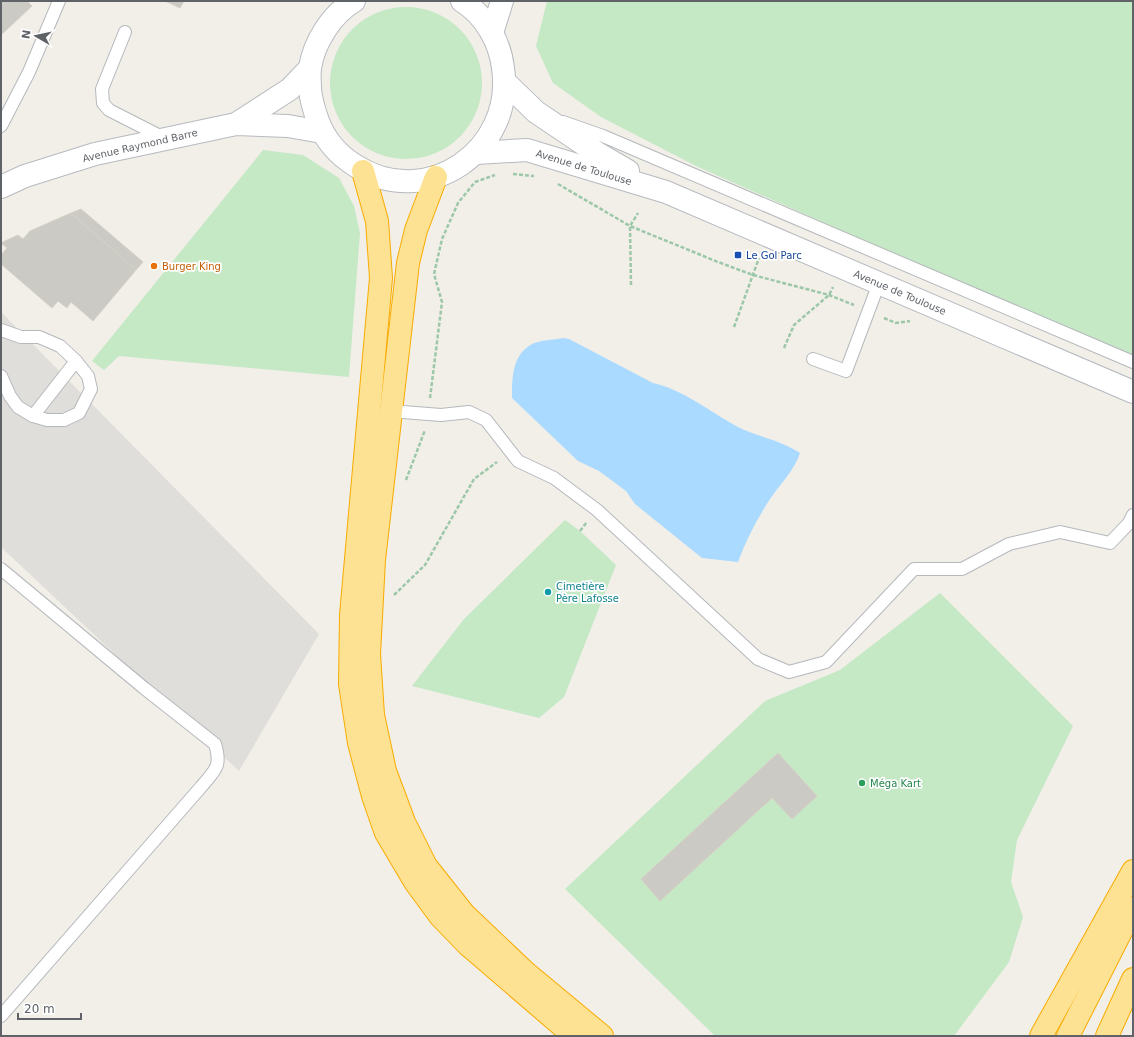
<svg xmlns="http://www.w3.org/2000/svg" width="1134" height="1037" viewBox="0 0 1134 1037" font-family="'DejaVu Sans',sans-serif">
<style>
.industrial{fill:#e0deda}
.green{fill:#c5e8c5}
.water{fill:#aadaff}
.building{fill:#cccac5;stroke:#d6d1c6}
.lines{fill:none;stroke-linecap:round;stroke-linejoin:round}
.lane-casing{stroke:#b5b8bc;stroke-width:14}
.secondary-casing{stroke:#b6babf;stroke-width:24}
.highway-casing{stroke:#f9ab00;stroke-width:24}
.path{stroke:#9cc7a9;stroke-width:2.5;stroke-dasharray:4 2;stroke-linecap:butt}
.lane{stroke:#fff;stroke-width:12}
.secondary{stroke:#fff;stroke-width:22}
.highway{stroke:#fde293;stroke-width:22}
.transit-dot{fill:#1a4fb4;stroke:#fff;stroke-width:1.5}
.food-dot{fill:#e8710a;stroke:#fff;stroke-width:1.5}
.culture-dot{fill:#0f9aa8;stroke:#fff;stroke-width:1.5}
.leisure-dot{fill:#2e9e5b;stroke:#fff;stroke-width:1.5}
.labels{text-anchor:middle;stroke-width:3.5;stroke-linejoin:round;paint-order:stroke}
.street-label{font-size:10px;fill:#5f6368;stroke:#fff}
.transit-label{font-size:10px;fill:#164399;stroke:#fff;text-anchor:start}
.food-label{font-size:10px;fill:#c56008;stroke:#fff;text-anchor:start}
.culture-label{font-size:10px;fill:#0d838f;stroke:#fff;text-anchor:start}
.leisure-label{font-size:10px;fill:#27864d;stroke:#fff;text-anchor:start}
</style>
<rect width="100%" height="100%" fill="#f1efe8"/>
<!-- industrial -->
<path class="industrial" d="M1 312 319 634 239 771 1 547Z"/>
<!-- green -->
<g class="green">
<path d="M547 1H1133V360L696 166 601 117 553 83 536 46Z"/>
<circle cx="406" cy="83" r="76"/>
<path d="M263 150 303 155 339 178 354 206 360 233 349 377 119 356 104 370 92 361Z"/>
<path d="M565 520 580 531 616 565 564 697 539 718 412 686 464 619Z"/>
<path d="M940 593 1073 726 1017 840 1011 882 1023 917 1009 962 954 1036H715L565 889 765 701 840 670Z"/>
</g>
<!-- water -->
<path class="water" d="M563 338 569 339 653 383C684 390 710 412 738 427 758 437 781 440 800 453 794 471 781 483 770 499 757 519 746 540 738 562L702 558 635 504 626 491 599 471 578 461 512 398C512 378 512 355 532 344 540 340 554 340 563 338Z"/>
<!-- building -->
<g class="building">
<path d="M1 1H27L32 6 1 35Z"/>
<path d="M165 1H184L180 8Z"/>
<path d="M81 209 143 262 136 270 71 213Z"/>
<path d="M71 213 136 270 93 321 71 302 67 308 58 301 52 308 1 264V255L7 248 1 243 18 235 23 239 30 231Z"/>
<path d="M778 753 817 796 792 819 772 798 660 901 641 879Z"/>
</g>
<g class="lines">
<!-- lane casing -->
<g class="lane-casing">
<g id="lane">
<path d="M125 32 102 89 103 103 109 110 164 138"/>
<path d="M563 122 603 136 1133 362"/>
<path d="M1 126 29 72 59 1"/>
<path d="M1 330 21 337H39L60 346 76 361 88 376 91 389 79 413 64 420H47L33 416 18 407 10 396 1 376"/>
<path d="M813 359 846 371 879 283"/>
<path d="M390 411 441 415 469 412 486 420 518 461 554 478 597 510 758 659 789 672 826 662 914 569H962L1009 544 1060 532 1110 543 1129 523 1133 515"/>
<path d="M33 416 76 361"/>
<path d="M1 569 144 688 215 744C222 767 215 770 201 787L1 1016"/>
</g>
</g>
<!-- secondary casing -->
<g class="secondary-casing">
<g id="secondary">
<path d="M354 1C332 14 314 42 310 68 309 74 310 82 310 89 311 101 314 110 318 121 325 140 338 155 356 166 427 211 515 150 503 68 500 42 485 15 462 1"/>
<path d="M492 33 502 1"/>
<path d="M505 82 536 112 597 153 628 171"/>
<path d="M236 124 290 89 310 68"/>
<path d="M476 153 527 150 666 192 1133 392"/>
<path d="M1 187 25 176 95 154 236 124 288 126 322 132"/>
</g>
</g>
<!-- highway casing -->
<g class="highway-casing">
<g id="highway">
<path d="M363 171 377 221 381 278 351 615 350 684 359 743 373 796 386 833 415 882 440 916 468 945 574 1036"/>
<path d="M436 177 416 230 408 263 374 560 369 654 373 715 385 771 404 822 426 866 464 914 525 972 602 1036"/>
<path d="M1041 1036 1133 871"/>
<path d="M1068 1036 1133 908"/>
<path d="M1107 1036 1133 979"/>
</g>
</g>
<!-- path -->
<g class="path">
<path d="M513 174 534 176"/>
<path d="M558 184 630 226 718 262 753 275 829 295 854 305"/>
<path d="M631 285 630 226 638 213"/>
<path d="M884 318 896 323 910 321"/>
<path d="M734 327 759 258"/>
<path d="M784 348 794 325 829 295 833 287"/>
<path d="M430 398 442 302 434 274 442 239 458 203 475 182 495 175"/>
<path d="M406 480 425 430"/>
<path d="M580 531 587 522"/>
<path d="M394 595 425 565 474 479 497 462"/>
</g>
<!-- lane -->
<use href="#lane" class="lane"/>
<!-- secondary -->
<use href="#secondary" class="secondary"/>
<!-- highway -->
<use href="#highway" class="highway"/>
</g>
<!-- markers -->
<rect class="transit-dot" x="734" y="251" width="8" height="8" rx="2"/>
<circle class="food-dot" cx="154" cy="266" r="4"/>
<circle class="culture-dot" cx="548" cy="592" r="4"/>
<circle class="leisure-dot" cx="862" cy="783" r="4"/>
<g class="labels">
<!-- street labels -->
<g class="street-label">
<text transform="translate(140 145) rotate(-13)" y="4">Avenue Raymond Barre</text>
<text transform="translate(584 167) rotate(17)" y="4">Avenue de Toulouse</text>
<text transform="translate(900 292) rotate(23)" y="4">Avenue de Toulouse</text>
</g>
<!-- transit labels -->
<g class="transit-label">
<text x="746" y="259">Le Gol Parc</text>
</g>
<!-- food labels -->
<g class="food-label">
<text x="162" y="270">Burger King</text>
</g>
<!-- culture labels -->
<g class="culture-label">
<text x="556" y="590">Cimetière<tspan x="556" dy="12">Père Lafosse</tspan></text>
</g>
<!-- leisure labels -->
<g class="leisure-label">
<text x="870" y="787">Méga Kart</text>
</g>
</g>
<!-- border -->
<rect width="1134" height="1037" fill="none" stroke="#5f6368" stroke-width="4"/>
<!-- north arrow -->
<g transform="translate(36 36) rotate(279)" stroke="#ffffff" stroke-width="3" paint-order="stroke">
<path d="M0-3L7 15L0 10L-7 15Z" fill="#5f6368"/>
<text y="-6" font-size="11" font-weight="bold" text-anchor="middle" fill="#5f6368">N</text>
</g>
<!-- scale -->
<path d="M18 1013v6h63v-6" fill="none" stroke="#5f6368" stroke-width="2"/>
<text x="24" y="1013" font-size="12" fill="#5f6368" stroke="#ffffff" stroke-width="3" paint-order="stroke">20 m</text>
</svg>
